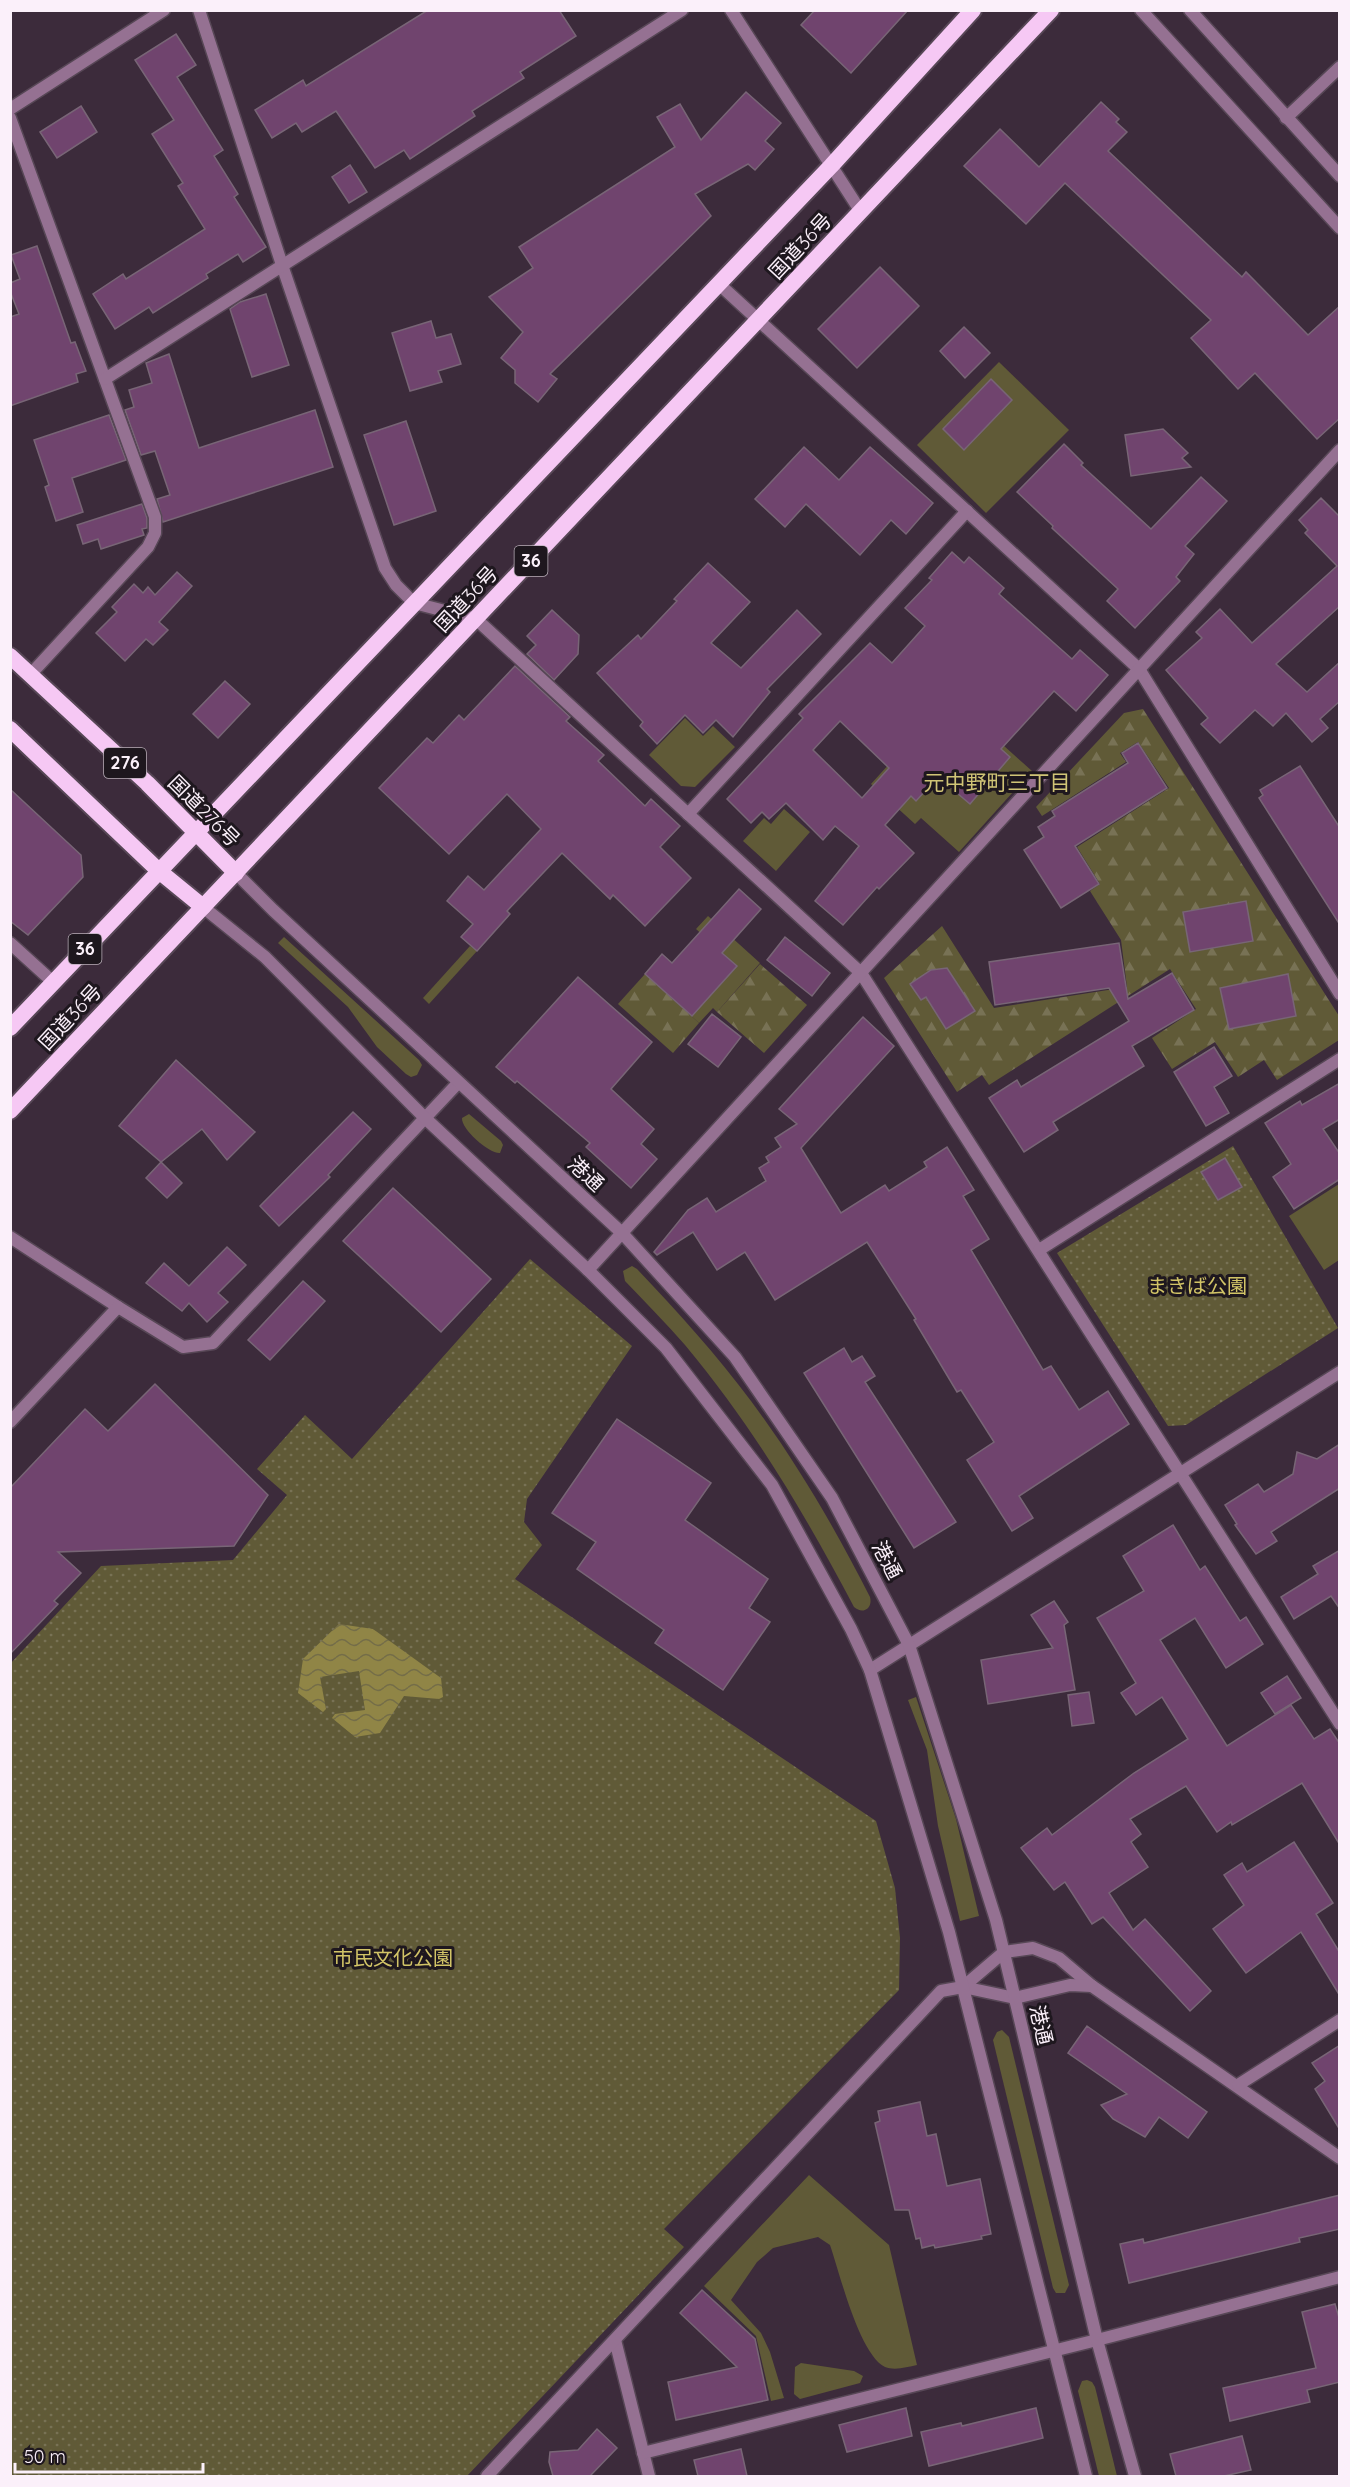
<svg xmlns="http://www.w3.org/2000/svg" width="1350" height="2487" viewBox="0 0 1350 2487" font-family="Quicksand,'Noto Sans JP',sans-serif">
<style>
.grass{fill:#605a37}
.forest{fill:url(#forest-firs)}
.park{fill:url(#park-dots)}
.water{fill:url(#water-waves)}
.building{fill:#70446e;stroke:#786576;stroke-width:1.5;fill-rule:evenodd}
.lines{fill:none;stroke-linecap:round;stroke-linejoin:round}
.minor-casing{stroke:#574756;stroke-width:15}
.tertiary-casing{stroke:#574756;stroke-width:15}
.trunk-casing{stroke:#574756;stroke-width:20}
.minor{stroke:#957192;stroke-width:12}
.tertiary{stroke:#957192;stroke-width:12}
.trunk{stroke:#f6c8f4;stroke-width:16}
.labels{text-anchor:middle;stroke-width:6;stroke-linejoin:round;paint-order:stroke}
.shield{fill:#1e171e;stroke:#b9afb8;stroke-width:1.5}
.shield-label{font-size:18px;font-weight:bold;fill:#fbf0fa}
.street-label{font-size:20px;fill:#fbf0fa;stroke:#1e171e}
.park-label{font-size:20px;fill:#d2c467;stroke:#1e171e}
.neighbourhood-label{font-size:21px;fill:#d0c476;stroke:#1e171e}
</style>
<defs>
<pattern id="forest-firs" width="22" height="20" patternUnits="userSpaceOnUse" patternTransform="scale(1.5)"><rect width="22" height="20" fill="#605a37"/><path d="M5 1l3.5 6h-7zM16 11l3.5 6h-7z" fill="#787255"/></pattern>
<pattern id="park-dots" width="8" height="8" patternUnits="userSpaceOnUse" patternTransform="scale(1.5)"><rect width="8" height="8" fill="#605a37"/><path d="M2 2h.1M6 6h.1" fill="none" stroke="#787255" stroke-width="1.8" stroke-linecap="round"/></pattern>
<pattern id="water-waves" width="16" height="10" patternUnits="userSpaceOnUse" patternTransform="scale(1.5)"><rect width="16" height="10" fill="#908546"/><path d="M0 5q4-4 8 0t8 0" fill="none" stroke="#746d48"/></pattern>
</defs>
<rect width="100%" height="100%" fill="#3c2b3b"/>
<!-- grass -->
<g class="grass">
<path d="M999 362 1069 430 986 513 917 445Z"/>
<path d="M954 701 1032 771 959 852 921 818 915 824 871 784 909 742Z"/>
<path d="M685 718 703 736 713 726 735 747 695 787 681 786 649 755Z"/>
<path d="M784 809 810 832 776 871 743 841 764 818 771 824Z"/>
<path d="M708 916 760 963 717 1012 713 1008 699 1023 680 1006 702 981 714 992 737 966 696 929Z"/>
<path d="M284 937 419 1060 422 1065 417 1075 411 1077 406 1074 377 1047 348 1007 278 943Z"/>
<path d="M470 946 477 951 429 1004 423 998Z"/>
<path d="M469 1114 501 1141 503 1145 500 1153C489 1154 461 1129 462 1118Z"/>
<path d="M1339 1184V1260L1324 1270 1289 1216Z"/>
<path d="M632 1266 637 1269C677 1311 716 1354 751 1401 797 1463 835 1528 870 1597 873 1608 863 1615 854 1607 805 1514 752 1425 685 1345 666 1323 645 1302 625 1281L623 1271Z"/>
<path d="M916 1697 956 1819 979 1916 960 1921 938 1826 927 1750 908 1700Z"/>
<path d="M1002 2030 1009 2037 1069 2285 1065 2293H1056L1053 2288 993 2040 997 2032Z"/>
<path d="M809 2175 889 2245 917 2365C907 2367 895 2371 885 2367 859 2354 840 2274 830 2245L818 2237 773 2248 757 2262 731 2300 761 2333 770 2352 784 2398 771 2401 756 2336 704 2286Z"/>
<path d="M801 2363 854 2371 863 2376 860 2383 800 2399 794 2394 795 2367Z"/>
<path d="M1087 2380 1092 2382 1095 2387 1117 2476H1099L1078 2391 1082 2381Z"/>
</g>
<!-- forest -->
<g class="forest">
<path d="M1143 709 1339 1016V1040L1277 1080 1264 1060 1238 1077 1215 1042 1172 1069 1152 1038 1196 1009 1170 969 989 1085 982 1075 957 1092 884 978 942 926 994 1008 1127 987 1121 940 1090 891 1100 884 1077 847 1169 788 1138 742 1120 753 1126 762 1042 816 1036 807 1124 713Z"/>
<path d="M760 964 807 1005 764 1053 717 1012Z"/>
<path d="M645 974 699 1023 673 1053 618 1004Z"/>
</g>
<!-- park -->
<g class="park">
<path d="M1233 1146 1338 1328 1186 1425 1168 1426 1057 1253Z"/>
<path d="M530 1259 632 1346 527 1499 524 1522 542 1545 515 1579 876 1821 895 1888 900 1938 899 1990 664 2229 684 2247 467 2476H11L10 1664 101 1566 233 1560 287 1495 257 1469 305 1415 352 1459Z"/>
</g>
<!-- water -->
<path class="water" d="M339 1624 373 1629 441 1678 443 1697 439 1699 404 1696 380 1733 355 1737 332 1718 335 1714 365 1710 359 1671 320 1677 326 1709 323 1712 298 1693 303 1659Z"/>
<!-- building -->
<g class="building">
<path d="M428 10H559L576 36 520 72 524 78 472 111 475 116 410 159 404 150 375 168 336 111 302 132 296 123 272 138 255 110 303 80 306 86Z"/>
<path d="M815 10H908L851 73 801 25Z"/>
<path d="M176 34 196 65 177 77 223 150 214 156 238 194 234 197 266 247 243 262 238 254 206 274 208 278 153 313 149 307 115 329 93 294 123 274 126 279 205 229 178 186 183 183 152 134 174 120 135 60Z"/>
<path d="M746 92 781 123 765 141 774 149 755 170 748 164 695 194 711 216 550 374 557 379 538 402 515 383V370L501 358 523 332 489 297 533 268 519 247 675 147 657 117 680 104 701 140Z"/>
<path d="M1101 102 1119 119 1116 122 1127 132 1108 151 1242 277 1246 272 1308 335 1340 306V418L1317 439 1255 373 1238 389 1191 338 1211 320 1065 183 1026 224 964 166 1000 129 1039 167Z"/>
<path d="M81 106 97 132 57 158 40 132Z"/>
<path d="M350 165 367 192 349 203 332 177Z"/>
<path d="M37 246 71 343 75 342 86 371 76 374 78 382 10 406V317L19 314 10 291V283L20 279 11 255Z"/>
<path d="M880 267 919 306 857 368 818 329Z"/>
<path d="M266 294 289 365 252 377 230 309 240 302Z"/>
<path d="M431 321 436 338 451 334 461 364 438 371 442 382 410 391 392 333Z"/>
<path d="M964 327 990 353 965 378 940 351Z"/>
<path d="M169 354 199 448 315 410 333 467 163 522 157 499 170 495 155 451 141 455 125 410 134 407 129 390 152 383 146 363Z"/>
<path d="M991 379 1012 400 964 450 943 429Z"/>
<path d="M109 415 126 460 72 478 83 512 56 521 45 487 49 485 34 440Z"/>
<path d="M406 421 436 511 394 525 364 435Z"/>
<path d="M1163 429 1188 453 1182 458 1191 467 1131 476 1125 435Z"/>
<path d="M1064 444 1083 463 1081 465 1151 529 1201 477 1227 501 1185 546 1194 554 1176 577 1180 581 1135 628 1107 601 1118 589 1052 528 1053 526 1017 492Z"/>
<path d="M804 447 839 480 870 447 933 503 906 534 891 520 860 555 806 504 785 527 755 499Z"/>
<path d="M1321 498 1340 517V606L1276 664 1307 692 1340 662V701L1320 719 1328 728 1312 742 1286 713 1273 726 1255 710 1220 743 1201 724 1208 718 1166 670 1202 638 1196 632 1220 609 1252 643 1337 566 1305 533 1308 530 1299 520Z"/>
<path d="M142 504 147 518V528L142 529 144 535 101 549 98 539 83 544 77 525Z"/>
<path d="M952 552 964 563 969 557 1004 588 999 594 1072 659 1080 650 1108 675 1076 711 1054 691 1001 749 1010 757 970 804 938 777 916 801 911 796 885 825 914 853 879 889 877 887 843 925 815 901 859 846 835 826 823 840 786 803 769 819 762 812 751 823 727 799 803 718 799 714 870 643 892 663 925 626 905 608 932 580 929 578ZM840 721 889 768 862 798 813 750Z"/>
<path d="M708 563 750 602 711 643 741 668 797 610 821 634 767 689 770 692 733 737 716 720 703 733 685 715 657 744 640 726 643 722 597 673 638 635 641 639 677 601 674 599Z"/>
<path d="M177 572 192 586 159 622 168 630 153 645 146 639 125 661 96 633 117 612 112 607 134 584 143 593 148 587 155 595Z"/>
<path d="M552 610 579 635 578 654 554 680 527 654 536 645 527 636Z"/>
<path d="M515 666 570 717 566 721 604 755 598 761 645 806 651 799 680 826 660 847 691 878 645 926 613 895 610 899 562 853 507 911 510 914 477 951 461 937 473 924 447 901 468 876 484 890 541 829 507 794 449 854 379 788 427 738 433 743 459 715 464 720Z"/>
<path d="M225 681 250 704 218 738 193 714Z"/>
<path d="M1138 743 1167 788 1075 846 1099 884 1061 908 1024 850 1044 837 1038 827 1055 816 1052 811 1128 763 1122 753Z"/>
<path d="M1300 766 1340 828V925L1259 798 1263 795 1260 790Z"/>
<path d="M10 789 81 855 83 877 28 935 10 921Z"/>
<path d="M739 889 761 909 722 953 737 966 692 1016 645 974 662 954 672 963Z"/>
<path d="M1246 901 1253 941 1190 952 1183 912Z"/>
<path d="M785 937 830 973 812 996 767 960Z"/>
<path d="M1119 943 1128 999 1172 973 1194 1010 1132 1046 1144 1066 1053 1122 1058 1130 1024 1152 989 1098 1017 1080 1021 1087 1129 1021 1109 988 995 1005 989 962Z"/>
<path d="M947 968 975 1011 946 1029 926 997 921 1000 910 984 931 970Z"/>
<path d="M1288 974 1296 1016 1229 1029 1220 988Z"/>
<path d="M578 977 652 1042 611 1089 654 1129 641 1144 657 1159 631 1188 586 1147 590 1143 517 1081 515 1083 496 1067Z"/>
<path d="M712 1014 741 1037 718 1067 688 1044Z"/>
<path d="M863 1017 894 1046 801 1148 841 1213 885 1185 889 1191 927 1167 924 1162 947 1147 974 1190 963 1196 989 1239 971 1250 1043 1370 1051 1366 1079 1410 1108 1391 1129 1424 1019 1496 1033 1518 1012 1531 967 1460 994 1442 961 1390 957 1392 914 1320 916 1319 867 1242 775 1300 745 1252 717 1270 693 1232 657 1255 654 1252 688 1210 707 1198 716 1212 766 1181 759 1168 769 1162 766 1157 781 1147 775 1138 797 1124 779 1109Z"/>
<path d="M1214 1047 1232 1076 1214 1087 1229 1113 1206 1126 1174 1072Z"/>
<path d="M176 1060 255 1132 227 1160 202 1129 161 1162 119 1126Z"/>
<path d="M1340 1083V1119L1323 1129 1340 1154V1179L1294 1209 1273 1177 1291 1164 1265 1123 1300 1101 1302 1105Z"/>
<path d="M353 1112 371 1129 328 1175 330 1177 279 1226 260 1206Z"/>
<path d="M1225 1158 1242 1187 1218 1200 1201 1172Z"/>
<path d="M161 1162 182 1183 167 1198 146 1178Z"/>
<path d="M393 1188 491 1279 441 1332 343 1241Z"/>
<path d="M227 1247 246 1265 218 1293 228 1302 207 1322 189 1303 182 1311 146 1283 164 1263 189 1286Z"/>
<path d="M303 1281 325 1301 270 1360 248 1340Z"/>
<path d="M844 1348 852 1362 862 1356 875 1376 865 1382 956 1522 914 1548 804 1373Z"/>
<path d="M155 1384 268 1495 234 1546 58 1552 81 1573 54 1601 58 1604 10 1654V1488L85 1409 108 1431Z"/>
<path d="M617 1419 711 1483 685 1520 768 1579 749 1608 770 1622 723 1690 655 1643 664 1630 577 1569 596 1542 552 1513Z"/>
<path d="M1340 1444V1488L1271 1532 1277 1541 1256 1554 1235 1525 1237 1524 1225 1505 1258 1484 1264 1492 1293 1474 1297 1452 1317 1459Z"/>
<path d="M1173 1525 1200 1570 1205 1566 1240 1621 1246 1617 1263 1644 1226 1668 1195 1618 1160 1640 1227 1746 1291 1705 1314 1739 1330 1729 1340 1744V1845L1302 1783 1232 1825 1231 1822 1217 1832 1186 1786 1130 1819 1141 1834 1131 1842 1148 1867 1109 1893 1133 1930 1145 1919 1211 1991 1190 2011 1103 1917 1092 1924 1065 1882 1054 1890 1021 1848 1047 1828 1052 1835 1134 1773 1188 1739 1162 1697 1136 1715 1121 1693 1136 1683 1097 1618 1144 1591 1123 1556Z"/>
<path d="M1340 1550V1609L1331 1596 1294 1619 1281 1597 1318 1574 1313 1566Z"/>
<path d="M1054 1601 1068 1622 1064 1625 1075 1690 988 1704 981 1660 1053 1648 1031 1615Z"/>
<path d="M1287 1676 1301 1698 1275 1714 1261 1693Z"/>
<path d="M1089 1692 1094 1723 1072 1726 1068 1695Z"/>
<path d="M1294 1842 1333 1903 1316 1914 1340 1953V1996L1301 1932 1246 1973 1213 1929 1244 1905 1224 1875 1242 1863 1247 1872Z"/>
<path d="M1087 2026 1207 2112 1188 2138 1159 2117 1145 2137 1113 2119 1101 2105 1127 2094 1068 2053Z"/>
<path d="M1340 2045V2130L1315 2089 1325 2081 1312 2063Z"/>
<path d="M920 2102 927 2136 936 2134 947 2186 980 2179 991 2234 981 2236 982 2239 935 2248 934 2245 922 2248 920 2238 916 2239 909 2210H895L875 2123 880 2121 878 2111Z"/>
<path d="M1340 2195V2229L1299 2238 1300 2242 1129 2283 1120 2244 1143 2239 1144 2243Z"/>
<path d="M702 2290 755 2339 768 2400 676 2420 668 2382 737 2367 680 2313Z"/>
<path d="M1335 2304 1340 2321V2382L1307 2390 1310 2402 1230 2421 1223 2388 1316 2368 1302 2312Z"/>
<path d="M906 2408 912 2436 847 2452 839 2425Z"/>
<path d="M1036 2408 1043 2438 929 2466 921 2432 961 2423 962 2426Z"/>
<path d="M597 2429 617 2448 590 2476H553L549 2462 550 2452 578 2450Z"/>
<path d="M1242 2436 1251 2470 1224 2476H1176L1170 2454Z"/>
<path d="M741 2449 747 2476H698L694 2460Z"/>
</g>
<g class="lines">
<!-- minor casing -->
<g class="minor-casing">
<g id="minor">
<path d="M199 10 282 265 385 568 396 585 414 603 476 619 861 973 1340 1724"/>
<path d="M731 10 861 212"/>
<path d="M10 109 164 10"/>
<path d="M10 118 155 517V533L148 547 30 675"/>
<path d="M1286 118 1340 67"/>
<path d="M719 284 1139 669 1340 994"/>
<path d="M105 379 682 10"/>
<path d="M688 814 967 511"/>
<path d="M10 943 53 982"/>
<path d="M10 1237 118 1307 183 1347 213 1343 458 1083"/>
<path d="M1039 1250 1340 1059"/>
<path d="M588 1270 1340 450"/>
<path d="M10 1422 118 1307"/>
<path d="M870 1670 1340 1372"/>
<path d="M963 1987 1004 1952 1033 1948 1059 1958 1092 1986 1340 2158"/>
<path d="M1238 2085 1340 2020"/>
<path d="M615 2340 649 2476"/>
<path d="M643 2453 1097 2340 1340 2277"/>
<path d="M487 2476 941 1991 963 1987 1015 1998 1070 1985 1092 1986"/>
</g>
</g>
<!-- tertiary casing -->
<g class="tertiary-casing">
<g id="tertiary">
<path d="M1141 10 1340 228"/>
<path d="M1190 10 1340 176"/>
<path d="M236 873 273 910 622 1233 735 1357 832 1498 909 1645 996 1920 1097 2340 1135 2476"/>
<path d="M203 907 265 957 425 1118 588 1270 666 1348 772 1485 851 1629 870 1670 949 1932 1086 2476"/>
</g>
</g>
<!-- trunk casing -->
<g class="trunk-casing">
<g id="trunk">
<path d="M10 656 147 783 236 873"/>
<path d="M10 729 159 871 203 907"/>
<path d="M10 1028 831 166 973 10"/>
<path d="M10 1111 1051 10"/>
</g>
</g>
<!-- minor -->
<use href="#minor" class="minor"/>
<!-- tertiary -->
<use href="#tertiary" class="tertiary"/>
<!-- trunk -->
<use href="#trunk" class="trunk"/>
</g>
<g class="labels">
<!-- shield labels -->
<g class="shield">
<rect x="514.5" y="546" width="33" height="30" rx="4.5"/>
<rect x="104" y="748" width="42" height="30" rx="4.5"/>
<rect x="68.5" y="934" width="33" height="30" rx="4.5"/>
</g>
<g class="shield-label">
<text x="531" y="567">36</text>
<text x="125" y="769">276</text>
<text x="85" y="955">36</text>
</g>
<!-- street labels -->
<g class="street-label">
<text transform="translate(800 246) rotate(-47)" y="7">国道36号</text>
<text transform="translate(466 599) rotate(-47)" y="7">国道36号</text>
<text transform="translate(204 811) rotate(45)" y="7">国道276号</text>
<text transform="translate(70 1017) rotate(-47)" y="7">国道36号</text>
<text transform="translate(586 1174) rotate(43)" y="7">港通</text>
<text transform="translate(887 1560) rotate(62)" y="7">港通</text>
<text transform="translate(1041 2025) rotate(77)" y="7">港通</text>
</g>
<!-- park labels -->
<g class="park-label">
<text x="1197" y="1293">まきば公園</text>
<text x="393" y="1965">市民文化公園</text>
</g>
<!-- neighbourhood labels -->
<g class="neighbourhood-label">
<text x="997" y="790">元中野町三丁目</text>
</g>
</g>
<!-- border -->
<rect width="1350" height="2487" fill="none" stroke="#fbf0fa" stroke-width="24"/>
<!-- scale -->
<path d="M15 2463v9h188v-9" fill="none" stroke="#fbf0fa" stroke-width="3"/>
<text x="24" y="2463" font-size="18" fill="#fbf0fa" stroke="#1e171e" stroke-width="4.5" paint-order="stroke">50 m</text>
</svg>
